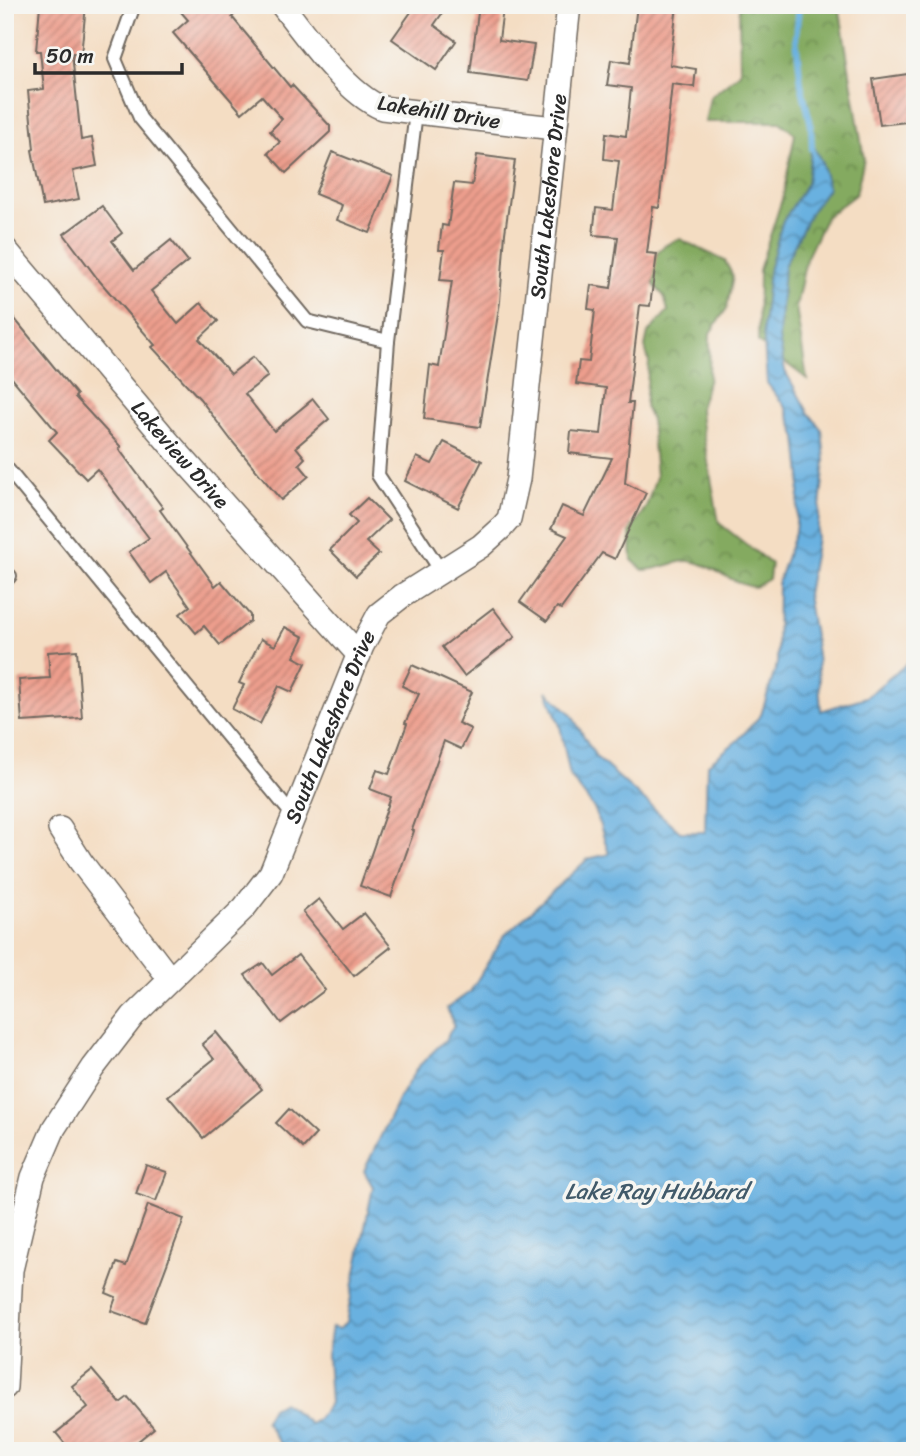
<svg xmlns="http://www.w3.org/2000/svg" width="920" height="1456" viewBox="0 0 920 1456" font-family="Sriracha,sans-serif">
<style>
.forest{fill:url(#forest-crowns);stroke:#586a46;stroke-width:2}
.water{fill:url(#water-waves);stroke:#4a6e86;stroke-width:2}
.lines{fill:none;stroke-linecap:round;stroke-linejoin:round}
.stream{stroke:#69b1e0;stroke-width:6}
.building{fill:url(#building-hatch)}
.lane-casing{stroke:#716960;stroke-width:16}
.street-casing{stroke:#716960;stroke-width:26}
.lane{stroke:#fff;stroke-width:12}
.street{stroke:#fff;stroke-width:23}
.labels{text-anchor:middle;stroke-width:7;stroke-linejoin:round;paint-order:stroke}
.street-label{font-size:21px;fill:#2b2b2b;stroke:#f6f6f2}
.water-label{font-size:23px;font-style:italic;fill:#415a6a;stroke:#f6f6f2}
</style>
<defs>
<pattern id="forest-crowns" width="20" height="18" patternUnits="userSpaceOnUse" patternTransform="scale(1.75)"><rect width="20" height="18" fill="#84aa60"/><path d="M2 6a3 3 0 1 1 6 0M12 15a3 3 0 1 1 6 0" fill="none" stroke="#6c8b4f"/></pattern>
<pattern id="water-waves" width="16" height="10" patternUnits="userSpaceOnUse" patternTransform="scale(1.75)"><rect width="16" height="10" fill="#69b1e0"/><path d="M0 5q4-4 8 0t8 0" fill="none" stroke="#5790b6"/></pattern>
<pattern id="building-hatch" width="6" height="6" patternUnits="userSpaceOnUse" patternTransform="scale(1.75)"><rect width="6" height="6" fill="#ed9e8d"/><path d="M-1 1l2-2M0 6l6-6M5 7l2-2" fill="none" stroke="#c08173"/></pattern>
</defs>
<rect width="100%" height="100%" fill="#f6f6f2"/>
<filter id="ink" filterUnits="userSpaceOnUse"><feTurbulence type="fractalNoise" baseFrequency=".0143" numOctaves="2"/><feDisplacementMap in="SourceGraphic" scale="14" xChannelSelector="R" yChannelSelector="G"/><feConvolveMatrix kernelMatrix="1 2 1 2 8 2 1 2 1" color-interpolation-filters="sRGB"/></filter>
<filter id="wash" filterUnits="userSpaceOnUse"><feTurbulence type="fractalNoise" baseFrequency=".00686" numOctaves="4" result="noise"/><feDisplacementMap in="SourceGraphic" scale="28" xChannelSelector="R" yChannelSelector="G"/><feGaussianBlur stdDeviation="1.57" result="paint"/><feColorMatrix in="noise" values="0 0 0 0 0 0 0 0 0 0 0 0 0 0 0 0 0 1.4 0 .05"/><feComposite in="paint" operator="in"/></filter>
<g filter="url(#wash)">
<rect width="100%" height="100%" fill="#f4ddc3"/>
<!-- forest -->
<g class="forest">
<path d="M739 5H839L864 159 856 194 826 217 806 259 796 307 807 379 758 342 759 270 783 196 795 134 780 122H705L710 97 740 73Z"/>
<path d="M680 239 725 261 733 276 727 308 710 333 709 378 700 408 701 422 719 523 771 564 769 579 755 587C730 584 708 561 687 561 675 561 659 570 643 570L632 560 630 531 646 507 656 477 651 420 645 406 649 362 645 347 648 333 668 311 664 296 654 285C654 259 651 248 680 239Z"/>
</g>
<!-- water -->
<path class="water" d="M812 143 822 163 828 188 811 212 784 266 779 338 785 371 808 412 822 430 825 461 816 544 807 594 817 654 821 711 866 697 915 657V1451H285L265 1421 272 1408 283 1402 310 1424 317 1420 330 1403 327 1355 332 1327 339 1329 346 1322 373 1187 364 1171 400 1096 418 1067 446 1039 454 1025 447 1008 470 992 504 936 588 859 609 854 595 810 570 776 560 726 547 691 571 714 596 757 680 832H705L707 765 738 740 761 715 777 664 778 582 795 532 801 476 797 438 786 408 767 383 763 328 769 271 782 223 807 183Z"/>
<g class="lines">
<!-- stream -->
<path class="stream" d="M799 5 796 38 801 84 811 125 812 149"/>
</g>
<g id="blocks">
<!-- building -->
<g class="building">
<path d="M40 5H86L81 55 72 54 81 140 92 138 97 166 73 171 79 199 43 206 32 150 34 149 28 91 44 89 40 51H36Z"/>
<path d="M175 5H226L234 15 232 17 290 87 292 85 330 126V132L286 173 268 153 280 142 270 131 282 119 262 96 242 113 173 33 188 20Z"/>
<path d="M416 5H448L434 25 456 41 436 70 392 39Z"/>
<path d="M479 5 503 8 499 40 534 45 528 81 470 73Z"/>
<path d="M637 5H677L670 65 696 69 694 87 672 84 659 208 653 207 647 253 657 254 650 306 640 305 628 403H633L625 483 646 493 615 559 602 553 561 609 557 607 547 621 520 602 567 536 551 529 562 506 584 516 612 458 569 453 571 431 601 434 606 388 576 384 579 361 589 362 595 310 588 309 591 285 611 288 618 237 593 235 596 208 613 210 619 161 604 159 606 133 626 136 631 88 607 85 611 60 630 63Z"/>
<path d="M915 73V121L880 125 873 79Z"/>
<path d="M332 152 393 176 370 233 337 220 342 205 315 194Z"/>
<path d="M477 155 515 160 505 233 500 302 480 427 424 419 430 365 439 367 452 281 440 280 444 250H439L442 225 448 226 454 183 472 185Z"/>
<path d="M102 206 122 233 112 241 134 270 171 240 188 261 151 291 178 324 201 303 218 321 199 339 231 374 253 357 268 376 245 394 274 431 313 399 329 419 296 447 305 458 299 464 309 476 281 500 231 440 200 399 152 347 155 345 97 278 64 234Z"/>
<path d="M5 307 77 395 75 397 121 447 119 449 163 508 160 510 215 586 221 581 250 615V621L220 645 204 626 196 633 180 614 190 606 166 572 151 583 129 552 149 538 97 469 86 479 49 440 57 432 5 370Z"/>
<path d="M444 442 482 461 458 508 405 481 417 457 432 464Z"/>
<path d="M367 498 389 520 366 542 379 554 356 576 330 550 357 523 349 515Z"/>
<path d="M493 608 515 637 464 676 442 647Z"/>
<path d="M285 627 304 637 294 657 306 663 292 692 279 686 260 724 232 709 244 685 239 683 261 639 275 646Z"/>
<path d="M77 650 82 718 22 722 19 680 50 678 48 652Z"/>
<path d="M412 665 472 692 458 723 471 729 461 749 444 741 412 830 414 831 391 897 360 886 391 797 370 789 377 770 389 774 407 724 405 723 419 694 402 686Z"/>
<path d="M319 899 343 929 364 913 391 947 354 976 303 912Z"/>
<path d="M298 955 325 990 281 1023 245 975 263 963 272 975Z"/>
<path d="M216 1032 262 1089 203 1138 168 1096 214 1059 202 1044Z"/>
<path d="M289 1109 316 1134 303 1148 276 1123Z"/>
<path d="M146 1165 167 1172 156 1201 136 1194Z"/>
<path d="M148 1205 184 1219 145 1323 111 1311 116 1297 106 1293 117 1263 126 1266Z"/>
<path d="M92 1370 120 1403 128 1397 154 1428 126 1451H71L56 1433 88 1407 72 1386Z"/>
</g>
</g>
</g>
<g filter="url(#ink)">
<use href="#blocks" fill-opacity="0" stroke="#716960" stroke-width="2"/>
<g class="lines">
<!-- lane casing -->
<g class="lane-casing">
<g id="lane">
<path d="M134 5 115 59 140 118 307 321 388 341"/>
<path d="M416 112 388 341 378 475 441 571"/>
<path d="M5 466 294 817"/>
<path d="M5 581 10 576"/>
</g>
</g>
<!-- street casing -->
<g class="street-casing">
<g id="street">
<path d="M282 5C306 36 346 93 382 108L554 128"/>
<path id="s1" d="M5 249 169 443 359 655"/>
<path d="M60 829 81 862 170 979"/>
<path id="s2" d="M5 1387 11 1270 33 1177 54 1128 93 1068 133 1016 244 908 271 873 362 646 379 614 402 596 481 546 502 527 509 519 518 479 569 5"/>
</g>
</g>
<!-- lane -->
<use href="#lane" class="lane"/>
<!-- street -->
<use href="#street" class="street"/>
</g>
</g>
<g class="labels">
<!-- street labels -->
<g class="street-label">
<text transform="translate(439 112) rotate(9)" y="7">Lakehill Drive</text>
<text dy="7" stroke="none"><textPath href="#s2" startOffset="1370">South Lakeshore Drive</textPath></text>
<text dy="7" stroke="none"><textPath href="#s1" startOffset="270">Lakeview Drive</textPath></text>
<text dy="7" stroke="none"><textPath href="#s2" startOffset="760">South Lakeshore Drive</textPath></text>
</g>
<!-- water labels -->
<g class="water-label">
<text x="656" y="1199">Lake Ray Hubbard</text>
</g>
</g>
<!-- margin -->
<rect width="920" height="1456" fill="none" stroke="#f6f6f2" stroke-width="28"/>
<!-- scale -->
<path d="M35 63v10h147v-10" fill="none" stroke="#2b2b2b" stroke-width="3.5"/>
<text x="46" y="63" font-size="21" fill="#2b2b2b" stroke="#f6f6f2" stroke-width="5" paint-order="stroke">50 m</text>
</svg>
